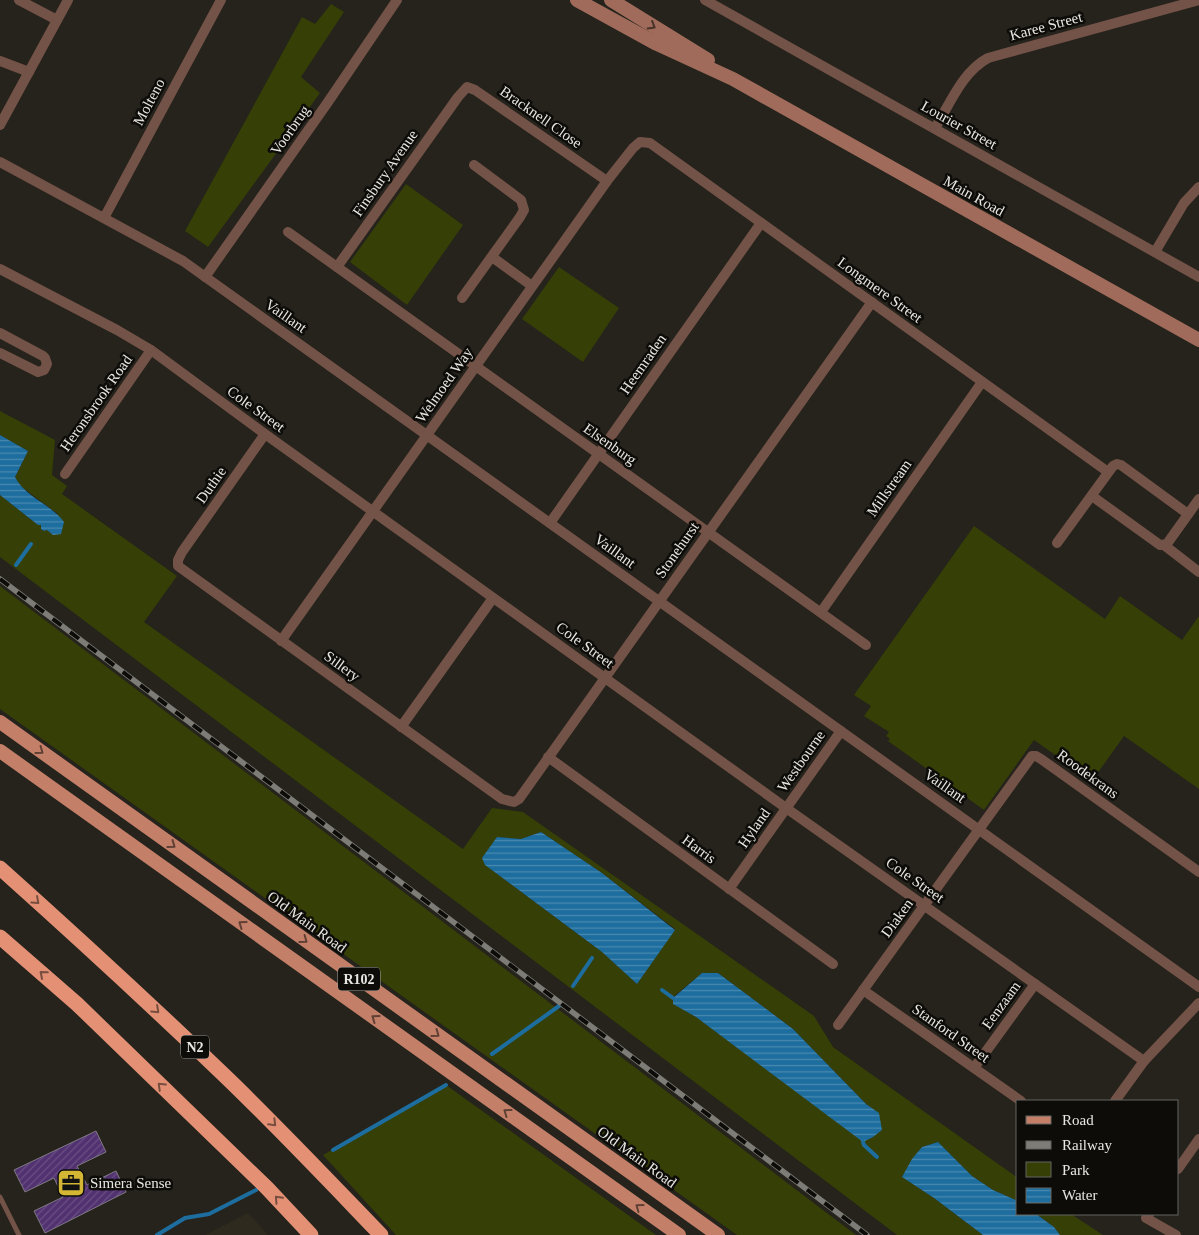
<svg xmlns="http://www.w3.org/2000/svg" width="1199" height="1235" viewBox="0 0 1199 1235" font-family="'Times New Roman',serif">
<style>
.built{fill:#2e2a1d}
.green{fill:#353f06;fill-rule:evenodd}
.water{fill:url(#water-rules)}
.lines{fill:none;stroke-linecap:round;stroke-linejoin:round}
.stream{stroke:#1d6d9f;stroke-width:4}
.building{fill:url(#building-hatch);stroke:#7e7a83}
.service{stroke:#735247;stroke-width:5}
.minor{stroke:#735247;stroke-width:10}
.secondary{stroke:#a06b5a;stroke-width:14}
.primary{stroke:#c37f68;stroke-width:14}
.motorway{stroke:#e39075;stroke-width:15}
.rail-casing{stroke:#7d7c76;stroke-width:5.5}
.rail{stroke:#0d0c09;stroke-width:4;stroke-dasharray:11;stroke-linecap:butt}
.oneway{stroke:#483229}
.oneway2{stroke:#5f4034}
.oneway3{stroke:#784e3f}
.labels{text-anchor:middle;stroke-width:5;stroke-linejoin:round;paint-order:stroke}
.shield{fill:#0d0c09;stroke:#a6a5a1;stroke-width:1}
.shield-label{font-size:14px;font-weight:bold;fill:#e8e7e2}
.street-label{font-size:15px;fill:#e8e7e2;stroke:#0d0c09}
.poi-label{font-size:15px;fill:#e8e7e2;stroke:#0d0c09;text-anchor:start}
</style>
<defs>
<pattern id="water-rules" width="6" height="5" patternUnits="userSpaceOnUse" patternTransform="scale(1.25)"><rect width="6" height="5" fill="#1d6d9f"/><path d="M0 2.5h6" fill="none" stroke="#4989b0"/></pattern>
<pattern id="building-hatch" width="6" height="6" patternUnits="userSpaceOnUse" patternTransform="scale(1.25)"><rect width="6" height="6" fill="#513170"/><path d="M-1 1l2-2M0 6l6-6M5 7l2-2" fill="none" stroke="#6a4f84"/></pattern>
</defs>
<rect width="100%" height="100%" fill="#25231c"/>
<!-- built -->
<path class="built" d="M248 1213 268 1235H205Z"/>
<!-- green -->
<g class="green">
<path d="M331 4 344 12 301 77 320 93 208 247 185 231 302 17 315 24Z"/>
<path d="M406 184 463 225 407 305 350 262Z"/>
<path d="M559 267 619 308 583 362 522 319Z"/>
<path d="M0 411 55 440 52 475 67 486 62 494 177 576 144 622 463 849 492 808 523 812 814 1016 833 1047 1018 1178V1201L993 1190 972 1176 938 1142 922 1147 902 1177 934 1198 983 1235H897L0 557V495L38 525H42L41 529 44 531 58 514 19 485 15 477 28 451 0 435ZM541 832 602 873 675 929 637 984 602 952 485 865 497 837 521 839ZM702 973H718L793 1029 866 1104 878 1113 863 1141 696 1017 674 1004 673 997Z"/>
<path d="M974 526 1105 619 1120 596 1182 640 1199 616V789L1124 736 1092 781 1034 740 984 810 888 741 890 739 886 736 889 732 864 716 871 706 854 695Z"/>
<path d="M0 586 856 1235H737L0 709Z"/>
<path d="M446 1085 656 1235H396L323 1155Z"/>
<path d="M1036 1214H1071L1103 1235H1060L1054 1227Z"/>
</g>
<!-- water -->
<g class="water">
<path d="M0 435 28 451 15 477C25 497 51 504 64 522L61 534 53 535 47 530 44 531 41 529V525H38L0 495Z"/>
<path d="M541 832 602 873 675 930 637 984 602 952 485 865 482 858 497 837 521 839Z"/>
<path d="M702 973H718L793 1029 866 1104 879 1113 882 1130 873 1137 863 1142 696 1017 673 1004V998Z"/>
<path d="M938 1142 972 1176 993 1190 1018 1201V1214H1036L1054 1227 1060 1235H983L934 1198 902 1177 912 1159 922 1147Z"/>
</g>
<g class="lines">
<!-- stream -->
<g class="stream">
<path d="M16 565 31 544"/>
<path d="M573 986 592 958"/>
<path d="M662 990 673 998"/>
<path d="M492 1054 559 1006"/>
<path d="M863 1142 864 1145 877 1157"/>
<path d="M333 1150 446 1085"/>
<path d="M157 1235 185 1218 209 1214 256 1190"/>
</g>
</g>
<!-- building -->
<path class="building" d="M96 1131 106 1152 77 1166 87 1185 116 1171 126 1192 45 1233 34 1211 63 1197 54 1178 25 1192 14 1170Z"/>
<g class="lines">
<!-- service -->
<path class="service" d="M0 1197 19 1235"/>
<!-- minor -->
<g class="minor">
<path d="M19 0 57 20"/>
<path d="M705 0 1199 277"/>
<path d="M0 61 29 72"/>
<path d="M0 125 68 0"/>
<path d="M935 128C950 104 962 72 988 58L1199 0"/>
<path d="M0 162 183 261 1199 987"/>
<path d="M104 218 221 0"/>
<path d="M288 232 866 645"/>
<path d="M1155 252 1184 203 1199 187"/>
<path d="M492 257 532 286"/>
<path d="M337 267 458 97 467 87 475 90 607 181"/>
<path d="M0 269 117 330 151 350 265 434 786 808 1144 1061"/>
<path d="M205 277 328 102 397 0"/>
<path d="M462 298 520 217 524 210 521 200 474 165"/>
<path d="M0 333 43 356 45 358 47 364 44 370 38 372 0 353"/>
<path d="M265 434 182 552 178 560V566L502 799 514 802 519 799 872 302"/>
<path d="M65 474 151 350"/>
<path d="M1092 496 1160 545 1167 544 1169 541 1199 499"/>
<path d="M550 523 761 223"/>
<path d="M1057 543 1113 466 1117 464 1121 465 1188 514"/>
<path d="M1164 545 1199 572"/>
<path d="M821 612 982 382"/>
<path d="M281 641 607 181 633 148 640 142 650 143 1108 472"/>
<path d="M401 727 493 598"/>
<path d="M548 757 833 964"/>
<path d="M729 889 841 731"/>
<path d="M863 990 1021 1101"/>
<path d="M838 1025 1032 756H1036L1041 759 1199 872"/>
<path d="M974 1068 1035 984"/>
<path d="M1115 1101 1144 1061 1199 1003"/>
<path d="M1178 1169 1199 1139"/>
<path d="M1149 1214 1146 1218 1176 1235"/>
</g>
<!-- secondary -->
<g class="secondary">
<path d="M577 0 657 44 733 79 1199 340"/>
<path d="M611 0 708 60"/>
</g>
<!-- primary -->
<g class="primary">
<path d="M0 722 718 1235"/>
<path d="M0 751 679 1235"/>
</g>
<!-- motorway -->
<g class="motorway">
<path d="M0 868C76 936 151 1005 225 1076 278 1127 329 1181 381 1235"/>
<path d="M0 937 77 1004 267 1188 311 1235"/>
</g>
<!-- rail casing -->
<g class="rail-casing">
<path id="rail" d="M0 579 867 1235"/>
</g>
<!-- rail -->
<use href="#rail" class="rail"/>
</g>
<!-- one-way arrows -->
<defs><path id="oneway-chevron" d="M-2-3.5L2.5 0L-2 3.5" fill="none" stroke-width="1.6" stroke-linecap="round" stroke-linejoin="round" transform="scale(1.25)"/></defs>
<use class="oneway" href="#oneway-chevron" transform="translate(652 26) rotate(31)"/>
<g class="oneway2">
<use href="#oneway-chevron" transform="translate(40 751) rotate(36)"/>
<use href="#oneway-chevron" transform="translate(172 845) rotate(36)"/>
<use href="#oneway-chevron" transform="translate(242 924) rotate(-144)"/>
<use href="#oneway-chevron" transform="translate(304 940) rotate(36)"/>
<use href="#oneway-chevron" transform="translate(375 1018) rotate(-144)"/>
<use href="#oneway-chevron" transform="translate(436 1034) rotate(36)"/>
<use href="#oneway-chevron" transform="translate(507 1112) rotate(-144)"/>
<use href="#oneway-chevron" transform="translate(639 1207) rotate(-144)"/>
</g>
<g class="oneway3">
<use href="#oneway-chevron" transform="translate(36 901) rotate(42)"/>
<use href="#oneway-chevron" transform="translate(43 974) rotate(-139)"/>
<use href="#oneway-chevron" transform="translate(156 1010) rotate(43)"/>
<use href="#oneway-chevron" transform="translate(161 1086) rotate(-136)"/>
<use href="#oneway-chevron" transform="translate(273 1123) rotate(45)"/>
<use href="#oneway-chevron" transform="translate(278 1199) rotate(-133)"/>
</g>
<!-- icons -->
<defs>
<g id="office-square" transform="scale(1.4375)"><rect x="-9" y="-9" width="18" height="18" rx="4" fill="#d4b635" stroke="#0d0c09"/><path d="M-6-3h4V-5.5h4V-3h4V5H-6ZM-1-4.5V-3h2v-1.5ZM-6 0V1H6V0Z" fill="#111"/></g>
</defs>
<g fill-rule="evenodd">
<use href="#office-square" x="71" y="1183"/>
</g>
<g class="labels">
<!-- shield labels -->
<g class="shield">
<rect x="338" y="967.5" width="42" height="23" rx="4"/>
<rect x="181" y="1035.5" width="28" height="23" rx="4"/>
</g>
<g class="shield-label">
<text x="359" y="984">R102</text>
<text x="195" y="1052">N2</text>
</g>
<!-- street labels -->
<g class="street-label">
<text transform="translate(1046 26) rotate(-15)" y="5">Karee Street</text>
<text transform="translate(149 102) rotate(-62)" y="5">Molteno</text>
<text transform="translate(541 117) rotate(35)" y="5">Bracknell Close</text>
<text transform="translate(959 125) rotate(29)" y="5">Lourier Street</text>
<text transform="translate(290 130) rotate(-55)" y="5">Voorbrug</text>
<text transform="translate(385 173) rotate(-55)" y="5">Finsbury Avenue</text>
<text transform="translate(974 196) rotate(29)" y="5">Main Road</text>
<text transform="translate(880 290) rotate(36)" y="5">Longmere Street</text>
<text transform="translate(286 316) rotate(35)" y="5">Vaillant</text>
<text transform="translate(643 364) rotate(-55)" y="5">Heemraden</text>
<text transform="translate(444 385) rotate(-55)" y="5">Welmoed Way</text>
<text transform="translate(96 403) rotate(-55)" y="5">Heronsbrook Road</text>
<text transform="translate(256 409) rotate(36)" y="5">Cole Street</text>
<text transform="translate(610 444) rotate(35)" y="5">Elsenburg</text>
<text transform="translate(211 485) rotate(-55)" y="5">Duthie</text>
<text transform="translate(889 488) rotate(-55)" y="5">Millstream</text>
<text transform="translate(677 550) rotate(-55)" y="5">Stonehurst</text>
<text transform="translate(615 551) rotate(36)" y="5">Vaillant</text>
<text transform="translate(585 645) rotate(36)" y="5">Cole Street</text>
<text transform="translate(342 666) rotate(36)" y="5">Sillery</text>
<text transform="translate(801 761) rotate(-55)" y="5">Westbourne</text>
<text transform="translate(1088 774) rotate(36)" y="5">Roodekrans</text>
<text transform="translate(945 786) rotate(35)" y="5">Vaillant</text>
<text transform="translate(754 828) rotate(-55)" y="5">Hyland</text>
<text transform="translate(699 849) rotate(36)" y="5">Harris</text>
<text transform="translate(915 880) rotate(35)" y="5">Cole Street</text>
<text transform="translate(897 918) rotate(-54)" y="5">Diaken</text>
<text transform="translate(307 922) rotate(36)" y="5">Old Main Road</text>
<text transform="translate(1001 1005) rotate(-54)" y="5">Eenzaam</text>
<text transform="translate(951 1033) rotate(35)" y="5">Stanford Street</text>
<text transform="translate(637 1157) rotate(36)" y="5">Old Main Road</text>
</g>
<!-- poi labels -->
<g class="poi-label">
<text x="90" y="1188">Simera Sense</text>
</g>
</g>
<!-- legend -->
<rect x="1016" y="1100" width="162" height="115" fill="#0d0c09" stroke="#656460"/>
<rect x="1026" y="1116" width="25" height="8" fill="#c37f68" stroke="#656460"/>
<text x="1062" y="1125" font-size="15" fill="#e8e7e2">Road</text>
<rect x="1026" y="1141" width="25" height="8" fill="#7d7c76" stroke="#656460"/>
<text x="1062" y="1150" font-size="15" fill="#e8e7e2">Railway</text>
<rect x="1026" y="1162" width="25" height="15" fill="#353f06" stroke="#656460"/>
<text x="1062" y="1175" font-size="15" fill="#e8e7e2">Park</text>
<rect x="1026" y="1188" width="25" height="15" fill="url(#water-rules)" stroke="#656460"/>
<text x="1062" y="1200" font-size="15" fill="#e8e7e2">Water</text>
</svg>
